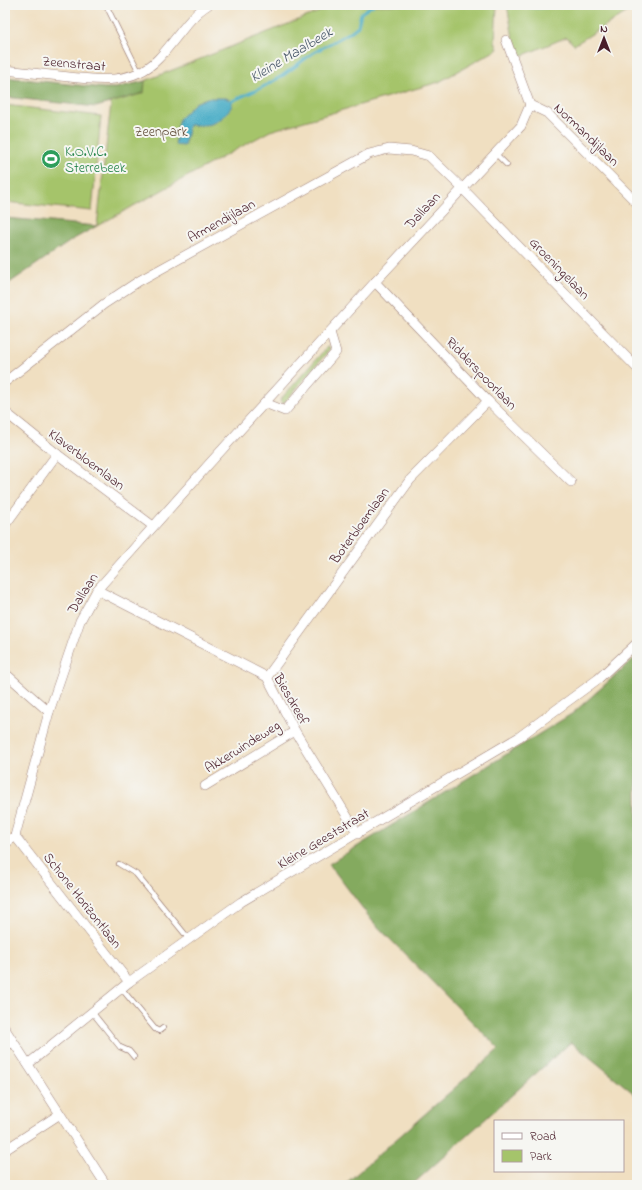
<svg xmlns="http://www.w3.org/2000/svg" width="642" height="1190" viewBox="0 0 642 1190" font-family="'Indie Flower',sans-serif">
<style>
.green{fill:#a5c46b;stroke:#78724b}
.forest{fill:#84aa5f;stroke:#676445}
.water{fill:#46acc6;stroke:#486678}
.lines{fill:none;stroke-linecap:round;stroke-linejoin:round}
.stream{stroke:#46acc6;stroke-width:3}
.service-casing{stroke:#9d7f76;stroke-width:6}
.minor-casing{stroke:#9d7f76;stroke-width:10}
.service{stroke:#fff;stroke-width:4.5}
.minor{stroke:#fff;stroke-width:9}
.labels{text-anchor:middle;stroke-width:4;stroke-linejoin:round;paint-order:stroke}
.street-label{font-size:14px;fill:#4a1f2b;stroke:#f6f6f2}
.park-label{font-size:14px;fill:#65513e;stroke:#f6f6f2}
.leisure-label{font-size:14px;fill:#27864d;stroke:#f6f6f2;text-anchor:start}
.water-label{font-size:15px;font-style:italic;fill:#485769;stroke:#f6f6f2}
</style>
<rect width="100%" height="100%" fill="#f6f6f2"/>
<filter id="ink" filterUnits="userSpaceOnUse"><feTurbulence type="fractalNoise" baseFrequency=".025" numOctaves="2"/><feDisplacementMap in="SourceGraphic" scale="8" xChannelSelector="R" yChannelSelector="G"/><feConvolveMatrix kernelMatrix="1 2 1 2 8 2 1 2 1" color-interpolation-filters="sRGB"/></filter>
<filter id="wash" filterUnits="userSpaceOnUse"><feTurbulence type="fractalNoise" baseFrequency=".012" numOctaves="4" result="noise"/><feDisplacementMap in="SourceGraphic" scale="16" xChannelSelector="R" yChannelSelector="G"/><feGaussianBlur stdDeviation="0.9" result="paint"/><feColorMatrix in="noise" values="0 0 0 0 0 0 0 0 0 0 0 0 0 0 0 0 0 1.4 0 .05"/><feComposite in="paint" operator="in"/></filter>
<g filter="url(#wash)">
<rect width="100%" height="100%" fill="#f0dfc1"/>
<!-- green -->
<g class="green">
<path d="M336 5H497L495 42 498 49 439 82 270 131 97 226 112 94Z"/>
<path d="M507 5H637V6L574 45 567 37 521 56 513 38Z"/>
<path d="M5 105 101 116 92 211 5 202Z"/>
<path d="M327 347H329L330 349 283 404 280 400Z"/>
</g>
<!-- forest -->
<g class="forest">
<path d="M5 77 104 88H116L145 81 144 93 96 107 5 97Z"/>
<path d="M5 218 97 226 72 240 5 286Z"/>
<path d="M637 656V1096L571 1042 412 1185H344L499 1049 373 922 329 864 573 713Z"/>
</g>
<!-- water -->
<path class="water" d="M207 98H226L232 101V106C218 125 212 126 189 125L184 146 175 145 179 119 195 103Z"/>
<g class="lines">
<!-- stream -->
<g class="stream">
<path d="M522 5C532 8 544 8 554 5"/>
<path d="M232 101 261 88 282 76 313 53 349 33 358 26 361 13 373 5"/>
</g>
</g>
</g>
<g filter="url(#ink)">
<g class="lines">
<!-- service casing -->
<g class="service-casing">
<g id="service">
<path d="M106 5 139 72"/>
<path d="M495 153 507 165"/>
<path d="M119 864 136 874 189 939"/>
<path d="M121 988 155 1029 159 1031 163 1028"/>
<path d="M92 1012 120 1047 129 1051 134 1057"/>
<path d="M5 1050 14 1043"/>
</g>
</g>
<!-- minor casing -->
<g class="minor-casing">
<g id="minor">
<path d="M506 40 530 105 547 113 637 203"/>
<path d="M5 70C23 72 42 74 60 76 94 80 132 86 158 59 174 43 189 16 208 5"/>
<path d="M375 282 488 401 571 482"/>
<path d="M5 382 104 304 139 281 369 154 389 149 411 151 429 156 462 188 637 368"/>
<path d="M265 403 285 411 336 352 330 332"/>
<path d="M5 412 57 454 153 526"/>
<path d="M5 525 57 454"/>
<path d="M97 590 267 677 295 731 358 834"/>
<path d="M5 673 49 712"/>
<path d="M267 677 410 480 488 401"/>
<path d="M205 786 295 731"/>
<path d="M15 836 129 982"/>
<path d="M5 844 15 836 49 712 80 621 97 590 209 464 375 282 521 126 530 105"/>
<path d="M5 1029 106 1185"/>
<path d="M28 1064 129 982 241 902 519 737 598 679 637 643"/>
<path d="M5 1150 60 1114"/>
</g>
</g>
<!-- service -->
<use href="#service" class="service"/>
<!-- minor -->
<use href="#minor" class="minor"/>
</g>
</g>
<!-- icons -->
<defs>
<g id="stadium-disc" transform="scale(1)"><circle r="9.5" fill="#2e9e5b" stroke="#f6f6f2"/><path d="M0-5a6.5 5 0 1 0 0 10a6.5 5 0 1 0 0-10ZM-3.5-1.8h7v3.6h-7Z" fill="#fff"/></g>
</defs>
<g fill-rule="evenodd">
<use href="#stadium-disc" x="51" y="159"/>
</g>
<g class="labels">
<!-- street labels -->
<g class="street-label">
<text transform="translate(74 63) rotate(5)" y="5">Zeenstraat</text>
<text transform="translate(587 134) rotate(44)" y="5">Normandijlaan</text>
<text transform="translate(422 210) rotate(-47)" y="5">Dallaan</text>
<text transform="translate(221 220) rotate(-29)" y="5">Armendijlaan</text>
<text transform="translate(560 268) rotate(46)" y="5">Groeningelaan</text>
<text transform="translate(482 373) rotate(46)" y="5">Ridderspoorlaan</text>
<text transform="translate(87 459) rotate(37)" y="5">Klaverbloemlaan</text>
<text transform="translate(359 525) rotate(-54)" y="5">Boterbloemlaan</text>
<text transform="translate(82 593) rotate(-58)" y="5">Dallaan</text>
<text transform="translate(292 699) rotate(60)" y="5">Biesdreef</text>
<text transform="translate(242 746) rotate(-32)" y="5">Akkerwindeweg</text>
<text transform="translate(323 838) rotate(-31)" y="5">Kleine Geeststraat</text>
<text transform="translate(83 900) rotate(52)" y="5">Schone Horizontlaan</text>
</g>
<!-- park labels -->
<g class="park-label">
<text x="161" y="136">Zeenpark</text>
</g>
<!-- leisure labels -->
<g class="leisure-label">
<text x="65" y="156">K.O.V.C.<tspan x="65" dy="16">Sterrebeek</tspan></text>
</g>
<!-- water labels -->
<g class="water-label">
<text transform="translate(291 54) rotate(-31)" y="5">Kleine Maalbeek</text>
</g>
</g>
<!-- margin -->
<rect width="642" height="1190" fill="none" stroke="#f6f6f2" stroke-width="20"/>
<!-- legend -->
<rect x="494" y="1120" width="130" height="52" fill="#f6f6f2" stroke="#b1a0a2"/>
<rect x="502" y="1133" width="20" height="6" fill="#ffffff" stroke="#b1a0a2"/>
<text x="530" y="1140" font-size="12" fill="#4a1f2b">Road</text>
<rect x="502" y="1150" width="20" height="12" fill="#a5c46b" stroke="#b1a0a2"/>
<text x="530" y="1160" font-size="12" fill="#4a1f2b">Park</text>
<!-- north arrow -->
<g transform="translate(604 38)" stroke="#f6f6f2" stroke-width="3" paint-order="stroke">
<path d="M0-3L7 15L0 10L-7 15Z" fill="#4a1f2b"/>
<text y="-6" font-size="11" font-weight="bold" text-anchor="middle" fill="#4a1f2b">N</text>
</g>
</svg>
